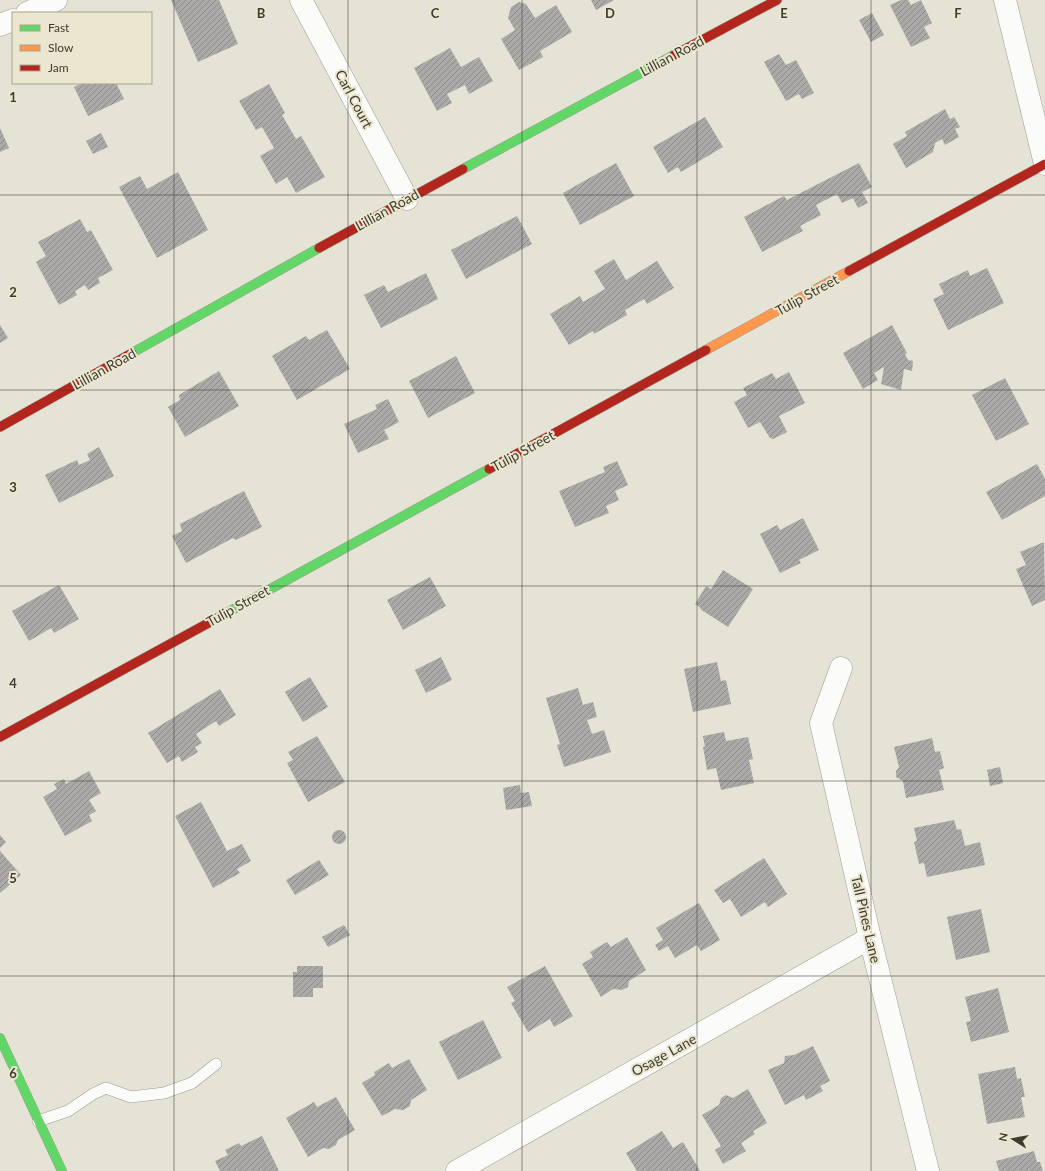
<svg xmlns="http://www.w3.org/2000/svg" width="1045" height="1171" viewBox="0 0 1045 1171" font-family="Lato,sans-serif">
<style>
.building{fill:url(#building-hatch)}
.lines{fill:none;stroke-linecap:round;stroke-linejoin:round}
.lane-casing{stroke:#9d9b91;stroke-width:12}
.street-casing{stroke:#9d9b91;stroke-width:23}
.fast-casing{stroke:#9d9b91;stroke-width:10}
.slow-casing{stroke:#9d9b91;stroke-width:10}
.jam-casing{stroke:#9d9b91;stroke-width:10}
.lane{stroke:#fbfbf9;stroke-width:11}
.street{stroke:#fbfbf9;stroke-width:22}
.fast{stroke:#63d668;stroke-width:9}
.slow{stroke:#ff974d;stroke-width:9}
.jam{stroke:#b3261e;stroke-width:9}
.grid{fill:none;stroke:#3e3c33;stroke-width:1;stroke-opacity:0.55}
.labels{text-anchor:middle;stroke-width:4;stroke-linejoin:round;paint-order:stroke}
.street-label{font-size:14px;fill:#3e3c33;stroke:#ebe7cf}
.grid-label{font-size:13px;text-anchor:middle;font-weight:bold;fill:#3e3c33;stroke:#ebe7cf;stroke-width:4;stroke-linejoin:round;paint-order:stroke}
</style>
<defs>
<pattern id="building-hatch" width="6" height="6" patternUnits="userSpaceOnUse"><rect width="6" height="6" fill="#acaaa8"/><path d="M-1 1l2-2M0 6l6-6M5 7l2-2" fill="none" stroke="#8d8c89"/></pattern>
</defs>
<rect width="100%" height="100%" fill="#e5e3d5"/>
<!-- building -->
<g class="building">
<path d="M171 0H219L238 44 198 62Z"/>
<path d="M591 0H614L596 10Z"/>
<path d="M901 0H908L911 5 921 0 932 23 924 27 930 38 911 47 890 5Z"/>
<path d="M519 2 526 4 535 18 556 5 572 32 540 51 543 57 519 70 501 39 515 30 508 18 511 7Z"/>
<path d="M872 13 884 35 871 42 859 20Z"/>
<path d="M450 48 461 67 479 57 493 81 469 94 465 85 447 94 452 103 437 111 414 68Z"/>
<path d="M779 54 786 65 796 60 814 93 802 99 799 94 786 101 764 62Z"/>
<path d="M83 83H116L124 99 88 116 74 87Z"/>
<path d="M269 84 285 113 282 115 296 139 301 136 325 177 296 193 287 177 276 184 260 156 274 148 262 127 256 130 239 101Z"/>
<path d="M945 109 950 119 954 117 960 127 955 129 959 137 945 145 942 139 935 143 933 152 906 168 893 144 907 136 905 132Z"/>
<path d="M705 117 723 147 681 172 678 167 668 173 653 147Z"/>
<path d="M0 128 9 148 0 152Z"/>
<path d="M101 133 108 147 93 154 86 141Z"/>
<path d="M616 163 634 196 580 225 563 193Z"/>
<path d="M859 163 872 187 862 192 868 203 858 208 853 198 842 203 837 194 816 205 821 215 800 226 803 231 762 252 744 217 784 196 787 200Z"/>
<path d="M178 172 208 230 157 258 119 187 140 176 147 189Z"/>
<path d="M517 216 532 244 466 279 451 250Z"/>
<path d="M80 219 87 232 91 230 113 270 98 278 100 283 88 290 85 285 75 291 77 295 59 305 36 262 46 256 38 242Z"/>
<path d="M614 259 626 280 657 261 674 288 647 304 644 299 625 310 627 315 594 334 593 331 569 345 550 314 580 296 583 302 605 289 594 271Z"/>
<path d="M987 268 1004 303 948 330 933 299 944 294 939 284 968 270 970 276Z"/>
<path d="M426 273 438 299 381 328 364 295 384 285 388 292Z"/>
<path d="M0 325 8 338 0 343Z"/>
<path d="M892 325 907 353 905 354 908 360 913 361 912 371 904 369 901 390 881 384 884 367 874 373 878 380 863 389 843 353Z"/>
<path d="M327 330 350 369 297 400 272 356 306 336 309 340Z"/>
<path d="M456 356 475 393 428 418 409 381Z"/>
<path d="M219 371 239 406 185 437 168 407 180 400 179 395Z"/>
<path d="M789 372 805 403 779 416 787 432 773 439 770 438 760 422 748 428 734 402 747 395 743 388 772 373 776 379Z"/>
<path d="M1005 378 1029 424 996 441 972 395Z"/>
<path d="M388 399 399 422 384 430 389 439 358 453 344 424 377 409 375 405Z"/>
<path d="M99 447 114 476 59 503 45 475 77 460 79 465 90 460 87 454Z"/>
<path d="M617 461 628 485 615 491 619 500 606 506 609 513 575 527 559 491 605 472 603 467Z"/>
<path d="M1037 464 1045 479V496L1002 520 986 492Z"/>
<path d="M244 491 262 527 236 540 233 538 186 563 172 536 182 531 180 524Z"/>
<path d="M803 518 819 550 799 560 801 563 780 573 760 534 777 525 780 530Z"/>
<path d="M1044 542 1045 600 1032 606 1016 569 1026 565 1020 552Z"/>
<path d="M723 570 753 589 728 627 700 609 701 608 695 604 706 586 711 589Z"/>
<path d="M430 577 446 606 403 630 387 600Z"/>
<path d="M59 585 79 619 54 633 51 628 29 641 12 611Z"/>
<path d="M441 657 452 680 426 693 415 670Z"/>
<path d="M717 662 721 681 726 680 731 704 693 712 684 669Z"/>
<path d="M310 677 328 707 303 722 285 692Z"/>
<path d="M578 688 583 705 593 702 597 717 587 720 592 734 604 730 611 752 564 767 557 745 560 744 546 698Z"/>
<path d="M220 689 236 715 219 726 216 721 196 734 202 743 195 747 198 752 182 762 179 756 167 763 148 733Z"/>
<path d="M724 732 726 741 748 737 753 759 749 760 754 783 721 790 716 768 707 770 703 747H705L703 736Z"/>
<path d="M317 736 345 782 308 802 287 763 293 760 288 752Z"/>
<path d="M932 738 935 752 940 751 944 768 939 770 944 790 906 798 903 781 896 777V771L899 767 894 747Z"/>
<path d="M1000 767 1003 783 990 786 987 770Z"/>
<path d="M89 771 101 793 89 800 96 811 89 815 92 821 65 836 43 797 57 789 54 784 64 779 66 784Z"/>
<path d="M520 785 521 793 529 792 532 806 506 810 503 788Z"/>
<path d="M201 802 227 851 242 844 251 861 237 869 240 873 213 888 175 816Z"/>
<path d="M954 820 957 830 961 829 965 846 980 842 985 865 927 877 924 863 919 864 914 842 917 841 914 828Z"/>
<circle cx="339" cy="837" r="7"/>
<path d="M0 835 6 842 0 848Z"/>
<path d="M0 851 21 875 0 893Z"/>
<path d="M764 858 787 894 768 907 765 902 741 917 730 899 723 903 714 890Z"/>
<path d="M319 860 329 875 295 895 286 880Z"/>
<path d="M699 903 720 940 701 951 697 945 675 958 668 946 659 951 655 945 663 940 656 928Z"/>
<path d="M981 909 990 952 956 960 947 917Z"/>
<path d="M344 925 350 935 328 947 322 937Z"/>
<path d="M627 937 646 970 629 981 628 987 622 990 613 989 601 997 582 964 593 957 590 952 607 942 611 947Z"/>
<path d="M297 966H323V988H313V997H293V972H297Z"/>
<path d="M545 966 573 1016 554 1027 550 1019 528 1032 511 1003 515 1001 507 987Z"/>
<path d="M998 988 1009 1032 971 1042 966 1022 971 1021 965 997Z"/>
<path d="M483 1020 502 1058 458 1080 439 1042Z"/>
<path d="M813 1046 830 1081 820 1086 823 1091 806 1100 804 1095 785 1105 768 1070 784 1063 785 1056 794 1055Z"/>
<path d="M409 1059 427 1090 411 1100 410 1106 403 1110 395 1109 382 1116 362 1083 375 1075 374 1072 389 1063 392 1068Z"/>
<path d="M1015 1067 1017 1079 1021 1078 1025 1097H1021L1025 1117 987 1124 978 1074Z"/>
<path d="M748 1089 767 1123 753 1131 755 1134 741 1143 746 1151 723 1164 715 1150 721 1146 702 1115 719 1105 721 1098 726 1095 733 1098Z"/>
<path d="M336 1097 355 1130 338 1140 336 1145 329 1149 323 1148 308 1157 286 1118 314 1102 317 1107Z"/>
<path d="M662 1131 673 1148 683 1142 700 1171H637L626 1153Z"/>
<path d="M262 1136 279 1171H220L215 1161 228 1155 225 1150 239 1143 241 1146Z"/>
<path d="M1034 1151 1037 1162H1040L1043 1171H999L996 1161Z"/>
</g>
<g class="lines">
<!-- lane casing -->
<g class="lane-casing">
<path id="lane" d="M38 1121 68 1111 93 1094 106 1088 131 1097 164 1093 192 1083 216 1064"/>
</g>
<!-- street casing -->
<g class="street-casing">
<g id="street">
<path d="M301 0 407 199"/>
<path d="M1005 0 1045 164"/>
<path d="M27 13 56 0"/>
<path d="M0 25 13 20"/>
<path d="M841 668 821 723 870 938 928 1171"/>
<path d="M457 1171 870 938"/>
</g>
</g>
<!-- fast casing -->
<g class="fast-casing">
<g id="fast">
<path d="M463 169 674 55"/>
<path d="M132 353 319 248"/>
<path d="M223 615 489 469"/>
<path d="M0 1038 62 1171"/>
</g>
</g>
<!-- slow casing -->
<g class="slow-casing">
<path id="slow" d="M706 350 849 271"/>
</g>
<!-- jam casing -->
<g class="jam-casing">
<g id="jam">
<path d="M674 55 777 0"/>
<path d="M319 248 463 169"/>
<path d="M849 271 1045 164"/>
<path d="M0 427 132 353"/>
<path d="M489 469 706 350"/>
<path d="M0 737 223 615"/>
</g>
</g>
<!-- lane -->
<use href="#lane" class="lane"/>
<!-- street -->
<use href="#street" class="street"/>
<!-- fast -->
<use href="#fast" class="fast"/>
<!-- slow -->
<use href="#slow" class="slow"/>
<!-- jam -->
<use href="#jam" class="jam"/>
</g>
<!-- grid -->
<path class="grid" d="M174 0V1171M348 0V1171M522 0V1171M697 0V1171M871 0V1171M0 195H1045M0 390H1045M0 586H1045M0 781H1045M0 976H1045"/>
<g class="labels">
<!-- street labels -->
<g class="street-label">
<text transform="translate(672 56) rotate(-28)" y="5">Lillian Road</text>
<text transform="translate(354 99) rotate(62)" y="5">Carl Court</text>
<text transform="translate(387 210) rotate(-29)" y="5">Lillian Road</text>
<text transform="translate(807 295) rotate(-29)" y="5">Tulip Street</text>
<text transform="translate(104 369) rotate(-29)" y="5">Lillian Road</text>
<text transform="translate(523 451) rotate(-29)" y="5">Tulip Street</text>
<text transform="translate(238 606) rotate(-29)" y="5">Tulip Street</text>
<text transform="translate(866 919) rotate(77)" y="5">Tall Pines Lane</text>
<text transform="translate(664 1055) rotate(-29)" y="5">Osage Lane</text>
</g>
</g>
<g class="grid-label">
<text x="261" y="18">B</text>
<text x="435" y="18">C</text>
<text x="610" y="18">D</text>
<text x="784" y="18">E</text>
<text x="958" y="18">F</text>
<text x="13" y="102">1</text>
<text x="13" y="297">2</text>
<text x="13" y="492">3</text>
<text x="13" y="688">4</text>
<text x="13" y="883">5</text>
<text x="13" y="1078">6</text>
</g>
<!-- legend -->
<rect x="12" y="12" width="140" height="72" fill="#ebe7cf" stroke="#a6a391"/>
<rect x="20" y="25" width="20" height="6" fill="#63d668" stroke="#a6a391"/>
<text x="48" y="32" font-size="12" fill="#3e3c33">Fast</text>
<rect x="20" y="45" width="20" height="6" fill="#ff974d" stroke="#a6a391"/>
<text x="48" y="52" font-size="12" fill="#3e3c33">Slow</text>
<rect x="20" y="65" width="20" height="6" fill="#b3261e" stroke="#a6a391"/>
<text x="48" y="72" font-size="12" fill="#3e3c33">Jam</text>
<!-- north arrow -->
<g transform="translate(1013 1139) rotate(281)" stroke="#ebe7cf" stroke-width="3" paint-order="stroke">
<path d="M0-3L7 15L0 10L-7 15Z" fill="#3e3c33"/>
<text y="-6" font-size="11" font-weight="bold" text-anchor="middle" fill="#3e3c33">N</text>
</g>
</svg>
